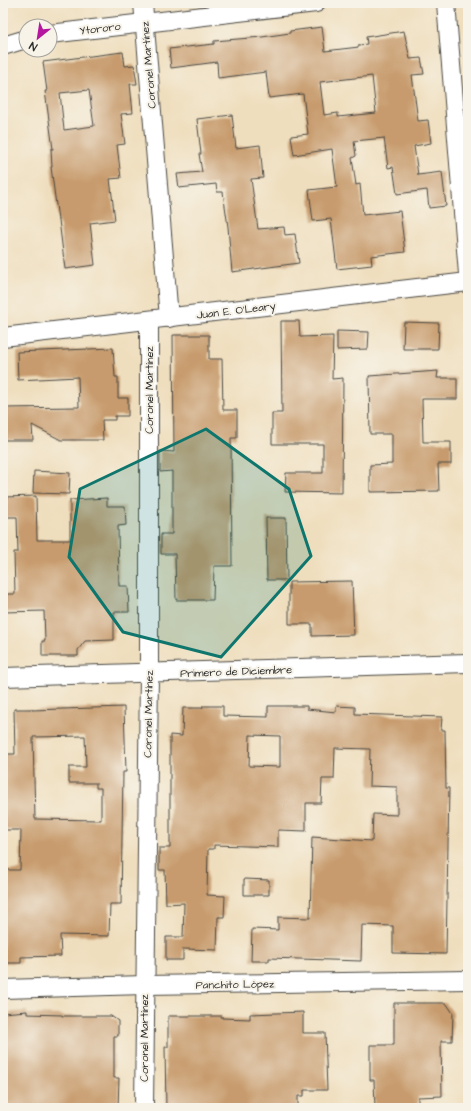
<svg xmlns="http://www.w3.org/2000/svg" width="471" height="1111" font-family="'Architects Daughter',sans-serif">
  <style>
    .building { fill: #c79b6d; fill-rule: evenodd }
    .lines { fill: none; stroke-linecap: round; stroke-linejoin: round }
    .street-casing { stroke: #484641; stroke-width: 20 }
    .street { stroke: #fff; stroke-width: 18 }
    .marked { fill: #0f766e; fill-opacity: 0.2; stroke: #0f766e; stroke-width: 3; stroke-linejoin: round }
    .labels { text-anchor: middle; stroke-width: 4; stroke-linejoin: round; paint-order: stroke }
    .street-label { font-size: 11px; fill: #2b2b2b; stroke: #f7f3e8 }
  </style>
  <rect width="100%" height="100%" fill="#f7f3e8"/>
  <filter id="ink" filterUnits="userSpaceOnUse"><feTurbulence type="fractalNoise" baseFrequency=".025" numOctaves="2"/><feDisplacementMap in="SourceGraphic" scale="8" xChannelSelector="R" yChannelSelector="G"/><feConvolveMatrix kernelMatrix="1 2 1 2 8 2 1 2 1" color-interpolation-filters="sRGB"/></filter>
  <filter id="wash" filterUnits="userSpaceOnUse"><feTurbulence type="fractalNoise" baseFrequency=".012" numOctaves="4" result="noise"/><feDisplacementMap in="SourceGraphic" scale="16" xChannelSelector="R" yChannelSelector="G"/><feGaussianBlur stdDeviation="0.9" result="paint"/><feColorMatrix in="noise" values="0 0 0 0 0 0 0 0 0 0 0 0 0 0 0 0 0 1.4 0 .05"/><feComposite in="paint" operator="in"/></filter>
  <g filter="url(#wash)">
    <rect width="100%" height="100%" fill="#efdebd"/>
    <g id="blocks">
      <g class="building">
        <path d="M 322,27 L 325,51 L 359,47 L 359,45 L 367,44 L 366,37 L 404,31 L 410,59 L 421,58 L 424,74 L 412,75 L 418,121 L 428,120 L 431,143 L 414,146 L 418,175 L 442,172 L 446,206 L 429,208 L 427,190 L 397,194 L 393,167 L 388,168 L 384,138 L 354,141 L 356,156 L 352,158 L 356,185 L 360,184 L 363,215 L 400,211 L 405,252 L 371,256 L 372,265 L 337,269 L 331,219 L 313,221 L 309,190 L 337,187 L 332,149 L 294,155 L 291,136 L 308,134 L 303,94 L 269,98 L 266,72 L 218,78 L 217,62 L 171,68 L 169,49 L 214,44 L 214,41 L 262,37 L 290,33 L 290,31 ZM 372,76 L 376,113 L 338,117 L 338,113 L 324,115 L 320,82 Z"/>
        <path d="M 123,52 L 125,66 L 134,65 L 137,84 L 130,84 L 133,113 L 121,114 L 125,144 L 117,145 L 121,178 L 110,179 L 115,220 L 90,223 L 95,265 L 65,269 L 59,220 L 58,220 L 51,167 L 52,167 L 51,149 L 53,149 L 45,91 L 47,91 L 43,62 ZM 89,90 L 94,126 L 64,130 L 60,93 Z"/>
        <polygon points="232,115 236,148 260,145 263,178 251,179 258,229 284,227 285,235 295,234 299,263 232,272 228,227 223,192 217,192 216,184 179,188 177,174 202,172 199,154 201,154 197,119"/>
        <polygon points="281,321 299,321 300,337 333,336 332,379 343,378 342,493 285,492 286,473 323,473 323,444 272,444 272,413 282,413"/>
        <polygon points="404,322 439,323 438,349 403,349"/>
        <polygon points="337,331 369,332 368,349 337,350"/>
        <polygon points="173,335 209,335 209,359 222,359 223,410 237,410 237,438 231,438 232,566 214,566 213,600 176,600 175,554 161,554 161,534 172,534 172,471 160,472 160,451 174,452"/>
        <polygon points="113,348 115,377 118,377 118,398 128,398 128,416 115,416 115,420 102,420 103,440 61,440 32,425 33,440 3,440 3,408 79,407 78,377 18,380 17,352"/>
        <polygon points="438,371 437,378 457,378 457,399 422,399 423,442 451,442 451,464 438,464 439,491 370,492 370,465 392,464 392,434 370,434 369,376"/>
        <polygon points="34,471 70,473 69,494 33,493"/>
        <polygon points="36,496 37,540 70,540 70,500 107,498 107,506 125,506 126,525 118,526 119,586 128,586 129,612 114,612 114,640 85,641 78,650 78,656 42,656 42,641 45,641 44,611 3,612 3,594 15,594 14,552 18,552 17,517 3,517 3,497"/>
        <polygon points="266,518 286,518 287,580 267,580"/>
        <polygon points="352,581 354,635 312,636 312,624 289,624 289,582"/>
        <path d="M 202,706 L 223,706 L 223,716 L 268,717 L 268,706 L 307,706 L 307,709 L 336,712 L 336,706 L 355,707 L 355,714 L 442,717 L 441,730 L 445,730 L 446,788 L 449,788 L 446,954 L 393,953 L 393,926 L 362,925 L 361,961 L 269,958 L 269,961 L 251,961 L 252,929 L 278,930 L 278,917 L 310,918 L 312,837 L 372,841 L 373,814 L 397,815 L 397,787 L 369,786 L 370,749 L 335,748 L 334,779 L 322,779 L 321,803 L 306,803 L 306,831 L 278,830 L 278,847 L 214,845 L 214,849 L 208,849 L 207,895 L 225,896 L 224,917 L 218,917 L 217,950 L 183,949 L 183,960 L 166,960 L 166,937 L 183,937 L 184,903 L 166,904 L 165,870 L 159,870 L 159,848 L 170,848 L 170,735 L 182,736 L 183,708 L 203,708 ZM 250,735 L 280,736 L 280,767 L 249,766 Z"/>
        <path d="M 124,707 L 126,772 L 123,772 L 121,904 L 110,904 L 109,936 L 60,935 L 61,956 L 21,957 L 21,963 L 3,963 L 3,870 L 20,870 L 21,830 L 3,830 L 3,754 L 15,754 L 14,709 L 32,709 L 32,710 ZM 85,736 L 86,767 L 69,767 L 69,783 L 96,783 L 96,788 L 101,788 L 101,820 L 35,819 L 33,737 Z"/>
        <polygon points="244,879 269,880 269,895 244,895"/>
        <polygon points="394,1003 446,1003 453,1013 452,1041 441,1041 442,1096 418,1097 418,1108 375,1108 374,1080 370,1080 370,1045 394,1045"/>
        <polygon points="27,1011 27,1014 62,1015 62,1016 111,1016 118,1021 118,1036 114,1036 114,1078 119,1078 118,1108 6,1108 6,1088 3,1088 3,1013"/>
        <polygon points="303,1012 303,1033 325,1033 327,1090 304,1090 304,1096 298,1096 298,1108 166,1108 165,1047 168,1047 168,1016 222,1016 222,1018 250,1019 250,1014"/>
      </g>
    </g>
  </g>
  <g filter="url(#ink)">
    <use href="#blocks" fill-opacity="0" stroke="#484641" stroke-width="1"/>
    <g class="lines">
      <g class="street-casing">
        <g id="street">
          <polyline points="143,3 169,318"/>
          <polyline points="446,3 468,274"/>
          <polyline points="50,34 316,3"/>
          <polyline points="3,46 26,39"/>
          <polyline points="3,337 468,282"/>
          <polyline points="3,677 468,663"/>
          <polyline points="3,989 145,985 468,980"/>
          <polyline points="144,1108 149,673 149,320"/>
        </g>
      </g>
      <use href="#street" class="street"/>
    </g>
  </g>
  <path class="marked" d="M 206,429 L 289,489 L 311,556 L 221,657 L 123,632 L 69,557 L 80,489 Z"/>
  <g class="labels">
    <g class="street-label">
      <text transform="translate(100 28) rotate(-7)" y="4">Ytororo</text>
      <text transform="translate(148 65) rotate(-95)" y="4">Coronel Martínez</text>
      <text transform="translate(236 310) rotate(-7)" y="4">Juan E. O'Leary</text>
      <text transform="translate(149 390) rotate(-90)" y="4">Coronel Martínez</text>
      <text transform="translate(236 671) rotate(-2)" y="4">Primero de Diciembre</text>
      <text transform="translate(148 714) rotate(-89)" y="4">Coronel Martínez</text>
      <text transform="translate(235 984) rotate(-1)" y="4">Panchito López</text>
      <text transform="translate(144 1038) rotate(-90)" y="4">Coronel Martínez</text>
    </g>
  </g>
  <rect width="471" height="1111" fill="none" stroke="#f7f3e8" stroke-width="16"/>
  <g transform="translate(38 38) rotate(210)"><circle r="19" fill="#f7f3e8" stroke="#a5a39c"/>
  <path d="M0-3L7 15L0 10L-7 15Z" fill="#b5179e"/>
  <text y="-6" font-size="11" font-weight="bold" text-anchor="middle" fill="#2b2b2b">N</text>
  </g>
</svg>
